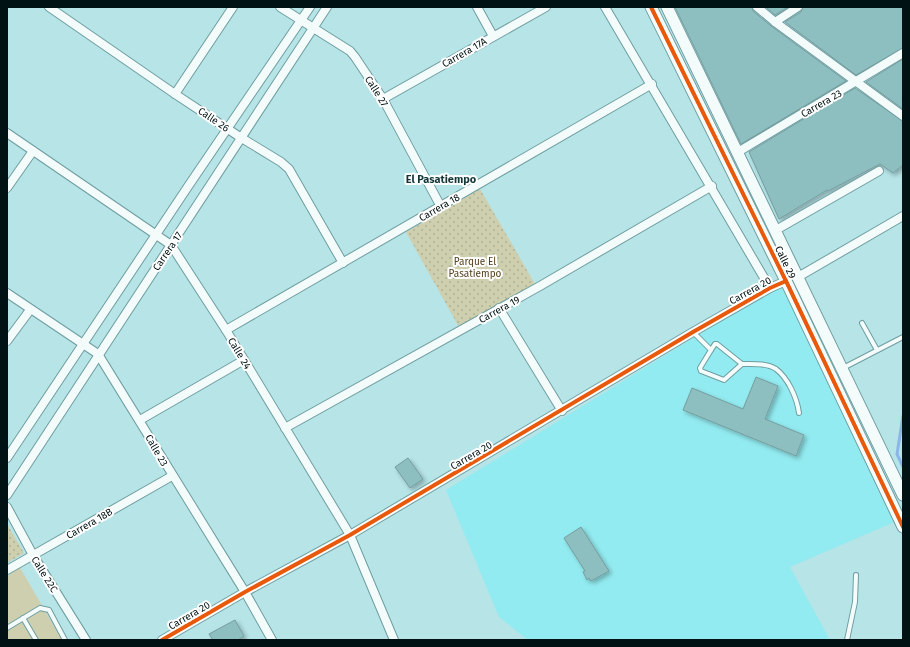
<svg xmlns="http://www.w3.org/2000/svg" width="910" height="647" font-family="'Fira Sans',sans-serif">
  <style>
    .built { fill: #92ebf0 }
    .park { fill: url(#park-dots) }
    .pitch { fill: #cecfae }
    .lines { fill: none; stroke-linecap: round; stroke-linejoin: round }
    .stream { stroke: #8ab6ea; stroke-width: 3 }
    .building { fill: #8dbec0; stroke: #779d9f; filter: url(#shadow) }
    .service-casing { stroke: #6e9ea1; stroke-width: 6 }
    .minor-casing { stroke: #6e9ea1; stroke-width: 10 }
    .secondary-casing { stroke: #6e9ea1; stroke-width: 13 }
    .service { stroke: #f4fbfb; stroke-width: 4 }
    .minor { stroke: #f4fbfb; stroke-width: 8 }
    .secondary { stroke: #f4fbfb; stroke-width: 11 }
    .cycleway-casing { stroke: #fff; stroke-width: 6 }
    .cycleway { stroke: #e8590c; stroke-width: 4 }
    .labels { text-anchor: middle; stroke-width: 4; stroke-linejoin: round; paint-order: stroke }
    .street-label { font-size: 10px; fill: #001214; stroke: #fff }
    .park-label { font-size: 10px; fill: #54401c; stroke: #fff }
    .neighbourhood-label { font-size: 11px; font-weight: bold; fill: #143739; stroke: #fff }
  </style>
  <defs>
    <pattern id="park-dots" width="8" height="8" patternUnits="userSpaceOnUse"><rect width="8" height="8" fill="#cecfae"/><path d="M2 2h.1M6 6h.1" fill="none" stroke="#afb195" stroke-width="1.8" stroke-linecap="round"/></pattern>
    <filter id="shadow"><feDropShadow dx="2.5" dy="2.5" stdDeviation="2" flood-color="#0004"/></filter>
  </defs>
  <rect width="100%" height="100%" fill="#b6e4e7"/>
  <polygon class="built" points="786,281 899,520 790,567 830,640 528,640 499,617 446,490"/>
  <g class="park">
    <polygon points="480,189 535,284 459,327 406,232"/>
    <polygon points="7,524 24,553 7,563"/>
  </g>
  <polygon class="pitch" points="19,566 62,640 7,640 7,577"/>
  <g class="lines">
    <polyline class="stream" points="903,416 897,454 903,467"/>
  </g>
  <g class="building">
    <polygon points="675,7 752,7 753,11 771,26 846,81 741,144"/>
    <polygon points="766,7 788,7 775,15"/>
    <polygon points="803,7 903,7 903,48 856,75 785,22 801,12"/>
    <polygon points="903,59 903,109 866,82"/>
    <polygon points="855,88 903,121 903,165 893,173 880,164 828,191 827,190 779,219 749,152"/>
    <polygon points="756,377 778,386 765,419 804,435 796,456 683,410 692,388 743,409"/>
    <polygon points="408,458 423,479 410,488 395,467"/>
    <polygon points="581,527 609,571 591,581 589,578 587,580 583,572 585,571 564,538"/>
    <polygon points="235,620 244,636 238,640 213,640 209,634"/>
  </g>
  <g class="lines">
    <g class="service-casing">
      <g id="service">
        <polyline points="862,323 877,350"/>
        <polyline points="693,332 711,350 700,368 701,371 724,380 742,364"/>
        <path d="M 711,350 L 715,344 L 717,344 L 742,364 C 753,364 767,363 776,369 C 788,378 797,398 799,413"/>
        <polyline points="843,368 903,337"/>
        <polyline points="23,618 36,640"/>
        <polyline points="7,628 40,608 49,610 65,640"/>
        <polyline points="847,640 855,602 856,575"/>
      </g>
    </g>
    <g class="minor-casing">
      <g id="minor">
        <polyline points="49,7 175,94 240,137 281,162 289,169 343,263"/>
        <polyline points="280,7 350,51 355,57 383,99 440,205"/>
        <polyline points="477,7 493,36"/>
        <polyline points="605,7 770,288"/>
        <polyline points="757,7 775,22 903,116"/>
        <polyline points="775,22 798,7"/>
        <polyline points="175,94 233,7"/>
        <polyline points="383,99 546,7"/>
        <polyline points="7,133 171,245 226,330 350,535 394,640"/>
        <polyline points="738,152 903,53"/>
        <polyline points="7,188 33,151"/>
        <polyline points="776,230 879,171"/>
        <polyline points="798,277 903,216"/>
        <polyline points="7,293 98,354 245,592 272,640"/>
        <polyline points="499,308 562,411"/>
        <polyline points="226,330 652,84"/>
        <polyline points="7,341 30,310"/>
        <polyline points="140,420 244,360"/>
        <polyline points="285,428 540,286 712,186"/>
        <polyline points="7,458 189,185 310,7"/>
        <polyline points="7,495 327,7"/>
        <polyline points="7,507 33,555 86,640"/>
        <polyline points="7,570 172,476"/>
        <polyline points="162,640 245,592 350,535 693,332 770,288 786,281"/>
      </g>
    </g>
    <g class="secondary-casing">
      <g id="secondary">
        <polyline points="651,7 786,281 903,527"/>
        <polyline points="667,7 903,495"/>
      </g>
    </g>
    <use href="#service" class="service"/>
    <use href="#minor" class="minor"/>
    <use href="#secondary" class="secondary"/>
    <g class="cycleway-casing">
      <g id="cycleway">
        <polyline points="651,7 786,281 903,527"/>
        <polyline points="162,640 245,592 350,535 693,332 770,288 786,281"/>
      </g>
    </g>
    <use href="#cycleway" class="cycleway"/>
  </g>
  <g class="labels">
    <g class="street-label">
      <text transform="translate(464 52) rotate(-30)" y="4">Carrera 17A</text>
      <text transform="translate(377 91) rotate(58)" y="4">Calle 27</text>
      <text transform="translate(821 103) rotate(-30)" y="4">Carrera 23</text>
      <text transform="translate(214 119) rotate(34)" y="4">Calle 26</text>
      <text transform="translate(439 207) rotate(-30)" y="4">Carrera 18</text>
      <text transform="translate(167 251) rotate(-56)" y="4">Carrera 17</text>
      <text transform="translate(786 262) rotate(64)" y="4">Calle 29</text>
      <text transform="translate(750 290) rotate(-29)" y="4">Carrera 20</text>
      <text transform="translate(499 309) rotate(-29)" y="4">Carrera 19</text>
      <text transform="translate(240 353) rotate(59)" y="4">Calle 24</text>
      <text transform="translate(157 450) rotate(60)" y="4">Calle 23</text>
      <text transform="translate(471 455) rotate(-30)" y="4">Carrera 20</text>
      <text transform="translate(89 523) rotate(-30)" y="4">Carrera 18B</text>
      <text transform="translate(45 574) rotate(58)" y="4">Calle 22C</text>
      <text transform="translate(189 615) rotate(-30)" y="4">Carrera 20</text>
    </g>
    <g class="park-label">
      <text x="475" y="265">Parque El<tspan x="475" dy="12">Pasatiempo</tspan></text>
    </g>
    <g class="neighbourhood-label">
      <text x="441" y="183">El Pasatiempo</text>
    </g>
  </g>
  <rect width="910" height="647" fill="none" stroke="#001214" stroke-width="16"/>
</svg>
